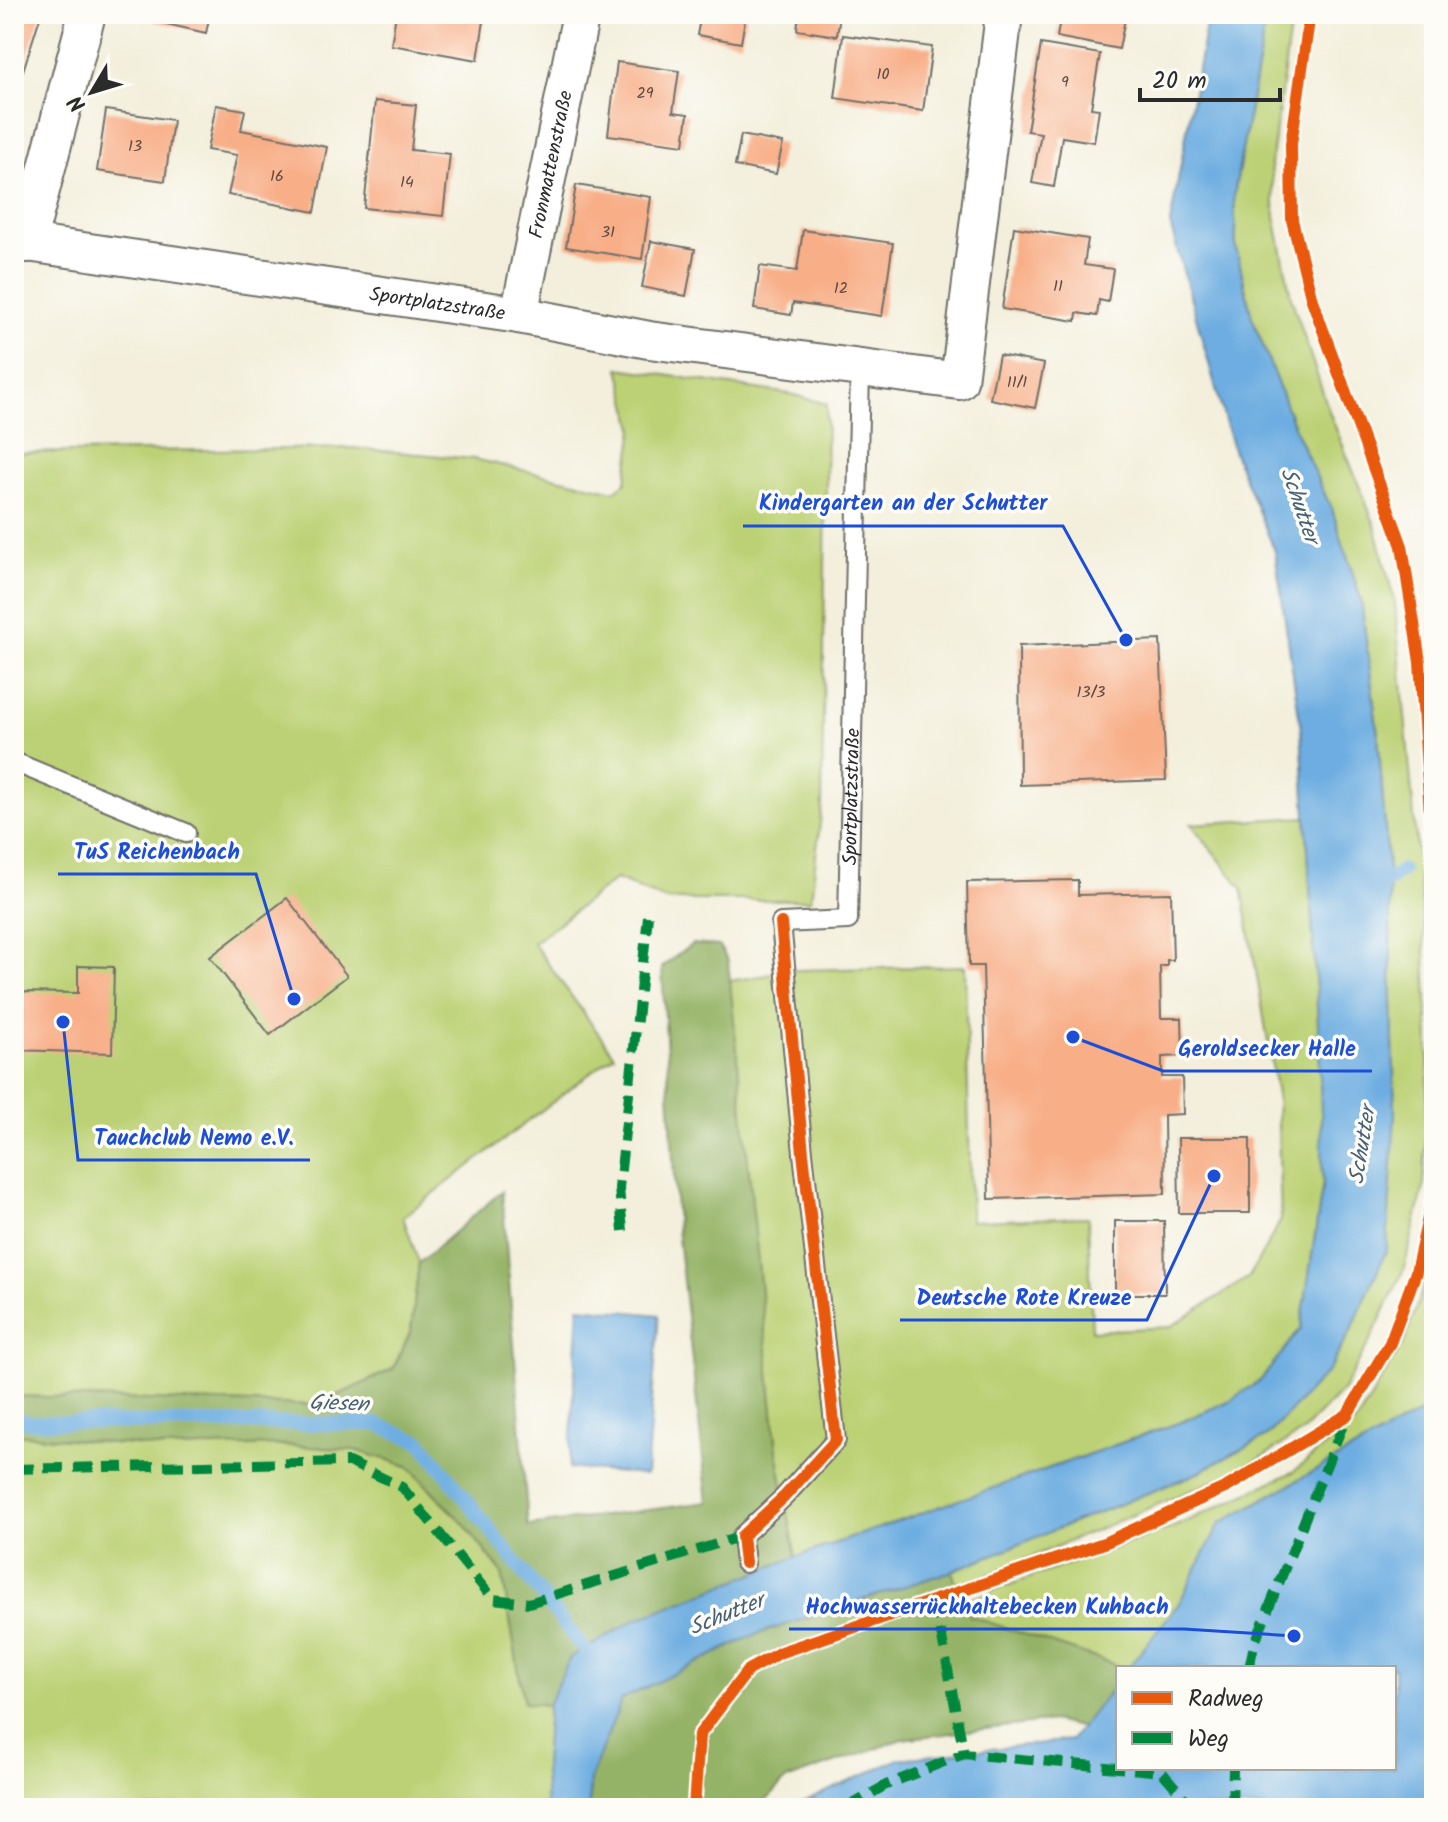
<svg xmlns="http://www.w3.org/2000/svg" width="1448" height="1822" font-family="Kalam,sans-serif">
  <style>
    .green { fill: #bcd175; stroke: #747e50; stroke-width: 2 }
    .forest { fill: #95b366; stroke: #606f48; stroke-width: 2 }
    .water { fill: #6dade1; stroke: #4c6c86; stroke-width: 2 }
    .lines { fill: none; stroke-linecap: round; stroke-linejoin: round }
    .stream { stroke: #6dade1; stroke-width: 14 }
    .building { fill: #f8af88 }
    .service-casing { stroke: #717069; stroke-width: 22 }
    .minor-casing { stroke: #717069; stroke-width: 40 }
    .service { stroke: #fff; stroke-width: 18 }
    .minor { stroke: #fff; stroke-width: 36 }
    .quiet { stroke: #00873e; stroke-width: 10; stroke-dasharray: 20 10; stroke-linecap: butt }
    .cycleway-casing { stroke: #fdfcf7; stroke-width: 17 }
    .cycleway { stroke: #e8590c; stroke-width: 12 }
    .labels { text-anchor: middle; stroke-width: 7; stroke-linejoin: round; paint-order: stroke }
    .number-label { font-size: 16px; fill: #5e4c42 }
    .street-label { font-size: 20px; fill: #2b2b2b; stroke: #fdfcf7 }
    .water-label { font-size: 22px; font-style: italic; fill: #455f74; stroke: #fdfcf7 }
    .leader { fill: none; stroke: #1d4ed8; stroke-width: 3 }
    .callout-dot { fill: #1d4ed8; stroke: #fdfcf7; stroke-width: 3 }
    .callout-label { font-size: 22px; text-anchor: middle; font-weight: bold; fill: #1d4ed8; stroke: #fdfcf7; stroke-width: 7; stroke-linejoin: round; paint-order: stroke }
  </style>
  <rect width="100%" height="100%" fill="#fdfcf7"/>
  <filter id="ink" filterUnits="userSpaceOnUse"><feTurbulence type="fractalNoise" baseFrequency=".0125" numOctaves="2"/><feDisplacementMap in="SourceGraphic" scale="16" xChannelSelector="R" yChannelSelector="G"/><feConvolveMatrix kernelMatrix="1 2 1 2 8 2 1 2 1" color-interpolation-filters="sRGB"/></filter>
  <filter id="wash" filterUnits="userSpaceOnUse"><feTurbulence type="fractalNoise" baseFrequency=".006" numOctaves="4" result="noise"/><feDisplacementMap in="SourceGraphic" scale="32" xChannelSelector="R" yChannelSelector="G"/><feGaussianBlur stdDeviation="1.8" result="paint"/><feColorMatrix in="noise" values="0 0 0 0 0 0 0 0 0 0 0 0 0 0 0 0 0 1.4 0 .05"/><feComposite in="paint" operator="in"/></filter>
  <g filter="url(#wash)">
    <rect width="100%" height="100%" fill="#f3efdc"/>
    <g class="green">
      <polygon points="1267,14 1292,14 1271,164 1275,216 1291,297 1330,414 1375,525 1395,604 1424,928 1429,1048 1424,1187 1404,1269 1372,1337 1343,1390 1302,1432 1245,1468 957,1588 952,1571 1193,1475 1267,1436 1329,1370 1352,1329 1395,1115 1389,881 1378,735 1361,600 1333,512 1296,432 1252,317 1236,248 1234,195"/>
      <polygon points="619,368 790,394 827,404 822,805 811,900 666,900 616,879 533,943 614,1055 403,1217 419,1263 411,1331 393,1369 318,1405 14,1396 14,453 352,448 474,459 614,491 626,482 634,428"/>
      <polygon points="1306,817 1319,1042 1323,1182 1301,1328 1261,1380 1231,1400 1181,1422 796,1557 777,1452 729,981 798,970 965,966 971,1221 1088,1217 1092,1331 1170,1327 1249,1277 1281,1220 1277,1095 1242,888 1191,824"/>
      <polygon points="1434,1255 1434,1808 1394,1768 1394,1668 1125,1668 970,1616 961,1602 1174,1527 1293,1472 1357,1421 1405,1340"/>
      <polygon points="14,1434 166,1448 283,1445 355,1450 408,1466 464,1524 502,1573 524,1702 548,1705 544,1766 546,1808 14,1808"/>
    </g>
    <g class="forest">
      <polygon points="692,944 719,946 728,961 777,1452 796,1557 759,1574 637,1619 570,1658 548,1705 524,1703 502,1573 464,1524 408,1466 355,1450 283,1445 166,1448 14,1434 14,1396 318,1405 393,1369 411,1331 419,1263 502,1191 528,1526 708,1502 677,1228 662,967"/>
      <polygon points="952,1571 961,1602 970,1616 1125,1668 1118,1668 1118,1736 1053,1721 902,1739 786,1780 758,1808 589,1808 590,1779 621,1699 754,1635"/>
    </g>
    <g class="water">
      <polygon points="1208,14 1267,14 1234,195 1236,248 1252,317 1296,432 1333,512 1361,600 1378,735 1389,881 1395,1115 1387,1249 1352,1329 1329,1370 1267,1436 1193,1475 952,1571 754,1635 622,1699 590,1779 589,1808 546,1808 544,1766 548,1705 570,1658 637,1619 796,1557 1181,1422 1231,1400 1261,1380 1301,1328 1323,1182 1319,1042 1301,729 1275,551 1234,453 1170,224"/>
      <polygon points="579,1307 659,1315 646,1475 569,1468"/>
      <polygon points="1434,1405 1434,1808 790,1808 899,1759 1071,1740 1118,1681 1118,1768 1394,1768 1394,1668 1128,1668 1179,1603 1220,1523"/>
    </g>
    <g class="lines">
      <g class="stream">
        <polyline points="1374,892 1402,870"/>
        <polyline points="14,1419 31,1422 376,1424 421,1442 595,1663"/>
      </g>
    </g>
    <g id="blocks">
      <g class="building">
        <polygon points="14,14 41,14 15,96 14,96"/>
        <polygon points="154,14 210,14 206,33 153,21"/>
        <polygon points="396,14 485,14 478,60 391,45"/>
        <polygon points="701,14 746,14 741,43 697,35"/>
        <polygon points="799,14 840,14 837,36 797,30"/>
        <polygon points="1061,14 1126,14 1119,49 1057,37"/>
        <polygon points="843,35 932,47 923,111 835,98"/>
        <polygon points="1041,44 1100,54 1091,108 1099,109 1094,142 1062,137 1054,187 1032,183 1041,133 1027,131"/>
        <polygon points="617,62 679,71 673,112 688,114 684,145 608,135"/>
        <polygon points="375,101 416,105 411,150 450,154 443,216 364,208"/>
        <polygon points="216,105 245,110 241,130 327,147 315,212 228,195 237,155 207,150"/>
        <polygon points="106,110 173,120 165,181 97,171"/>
        <polygon points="741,135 783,143 776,174 735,166"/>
        <polygon points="576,185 651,197 642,259 566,247"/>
        <polygon points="1014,227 1088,239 1084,265 1113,269 1108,302 1099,300 1097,316 1077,313 1076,321 1002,309"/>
        <polygon points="803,230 893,243 882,316 793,303 791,315 754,309 760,266 797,271"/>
        <polygon points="651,241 695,249 686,296 642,287"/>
        <polygon points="999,355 1044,364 1035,408 990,399"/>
        <polygon points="1160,640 1166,780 1020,785 1019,646"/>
        <polygon points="1078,880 1078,895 1171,893 1173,960 1167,960 1167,966 1160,966 1161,1018 1182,1018 1183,1056 1162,1057 1162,1077 1182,1077 1183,1114 1164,1115 1165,1194 989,1199 983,966 969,966 967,882"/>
        <polygon points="287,898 347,976 270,1035 210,957"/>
        <polygon points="78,966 114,967 112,1053 14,1050 14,992 78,993"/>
        <polygon points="1178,1138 1250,1138 1250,1213 1179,1213"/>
        <polygon points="1115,1221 1164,1221 1165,1294 1115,1294"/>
      </g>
    </g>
  </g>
  <g filter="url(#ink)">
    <use href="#blocks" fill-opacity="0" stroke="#717069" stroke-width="2"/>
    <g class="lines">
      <g class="service-casing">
        <g id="service">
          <polyline points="14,762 186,833"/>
          <path id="s1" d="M 745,1563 L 742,1536 L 784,1497 L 836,1440 L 803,1153 L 781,923 L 848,920 L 860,369"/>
        </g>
      </g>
      <g class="minor-casing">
        <g id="minor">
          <path id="s2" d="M 14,241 L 519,315 L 649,340 L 959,381 L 1004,14"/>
          <polyline points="27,244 87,14"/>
          <path id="s3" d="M 519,315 L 581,14"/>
        </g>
      </g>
      <use href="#service" class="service"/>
      <use href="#minor" class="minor"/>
      <g class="quiet">
        <polyline points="623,1231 619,1188 648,916"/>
        <polyline points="14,1469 349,1462 402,1487 493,1599 529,1603 742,1536"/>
        <polyline points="935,1601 964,1754"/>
        <polyline points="1249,1668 1254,1645 1347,1415"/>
        <polyline points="846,1808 886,1785 964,1754 1162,1772 1193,1808"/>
        <polyline points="1232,1808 1233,1768"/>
      </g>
      <g class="cycleway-casing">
        <g id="cycleway">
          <polyline points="1310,14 1291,144 1292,220 1312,300 1402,546 1420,662 1434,874"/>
          <polyline points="745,1563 742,1536 784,1497 836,1440 803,1153 781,923"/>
          <polyline points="694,1808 699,1735 748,1670 781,1652 1104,1543 1227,1487 1347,1415 1390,1343 1416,1272 1434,1191"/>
        </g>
      </g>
      <use href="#cycleway" class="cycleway"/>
    </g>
  </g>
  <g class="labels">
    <g class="number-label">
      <text x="883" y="79">10</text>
      <text x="1065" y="87">9</text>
      <text x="645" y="98">29</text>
      <text x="135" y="151">13</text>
      <text x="277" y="181">16</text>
      <text x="407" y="187">14</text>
      <text x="608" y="237">31</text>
      <text x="1058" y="291">11</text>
      <text x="841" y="293">12</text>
      <text x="1017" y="387">11/1</text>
      <text x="1091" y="697">13/3</text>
    </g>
    <g class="street-label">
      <text dy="7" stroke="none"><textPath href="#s3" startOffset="154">Fronmattenstraße</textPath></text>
      <text dy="7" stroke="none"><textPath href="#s2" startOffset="428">Sportplatzstraße</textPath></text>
      <text dy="7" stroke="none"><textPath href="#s1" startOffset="872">Sportplatzstraße</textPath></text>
    </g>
    <g class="water-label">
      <text transform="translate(1301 505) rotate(71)" y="8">Schutter</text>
      <text transform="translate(1361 1145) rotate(-81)" y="8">Schutter</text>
      <text transform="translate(339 1402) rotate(2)" y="8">Giesen</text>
      <text transform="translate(726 1613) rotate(-22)" y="8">Schutter</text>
    </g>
  </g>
  <path class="leader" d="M1126 640L1063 526H743M294 999L256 874H58M1073 1037L1163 1071H1372M63 1022L78 1160H310M1214 1176L1147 1320H900M1294 1636L1184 1629H789"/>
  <g class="callout-dot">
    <circle cx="1126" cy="640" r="8"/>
    <circle cx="294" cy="999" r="8"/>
    <circle cx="1073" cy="1037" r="8"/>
    <circle cx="63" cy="1022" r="8"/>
    <circle cx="1214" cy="1176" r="8"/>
    <circle cx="1294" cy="1636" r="8"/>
  </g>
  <g class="callout-label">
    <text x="903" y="510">Kindergarten an der Schutter</text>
    <text x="157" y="859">TuS Reichenbach</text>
    <text x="1267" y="1056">Geroldsecker Halle</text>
    <text x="194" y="1145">Tauchclub Nemo e.V.</text>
    <text x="1024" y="1305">Deutsche Rote Kreuze</text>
    <text x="987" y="1614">Hochwasserrückhaltebecken Kuhbach</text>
  </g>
  <rect width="1448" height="1822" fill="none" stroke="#fdfcf7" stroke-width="48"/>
  <rect x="1116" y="1666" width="280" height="104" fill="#fdfcf7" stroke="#a9a8a5" stroke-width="2"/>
  <rect x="1132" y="1692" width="40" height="12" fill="#e8590c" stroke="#a9a8a5" stroke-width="2"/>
  <text x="1188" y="1706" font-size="24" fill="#2b2b2b">Radweg</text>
  <rect x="1132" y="1732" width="40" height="12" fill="#00873e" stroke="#a9a8a5" stroke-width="2"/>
  <text x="1188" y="1746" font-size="24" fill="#2b2b2b">Weg</text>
  <g transform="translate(92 92) rotate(232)" stroke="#fdfcf7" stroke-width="6" paint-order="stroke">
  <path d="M0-6L14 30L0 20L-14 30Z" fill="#2b2b2b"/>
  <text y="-12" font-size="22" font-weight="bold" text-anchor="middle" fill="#2b2b2b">N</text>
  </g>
  <path d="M1140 88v12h140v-12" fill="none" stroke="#2b2b2b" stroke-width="4"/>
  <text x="1152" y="88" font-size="24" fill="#2b2b2b" stroke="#fdfcf7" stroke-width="6" paint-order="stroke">20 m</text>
</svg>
